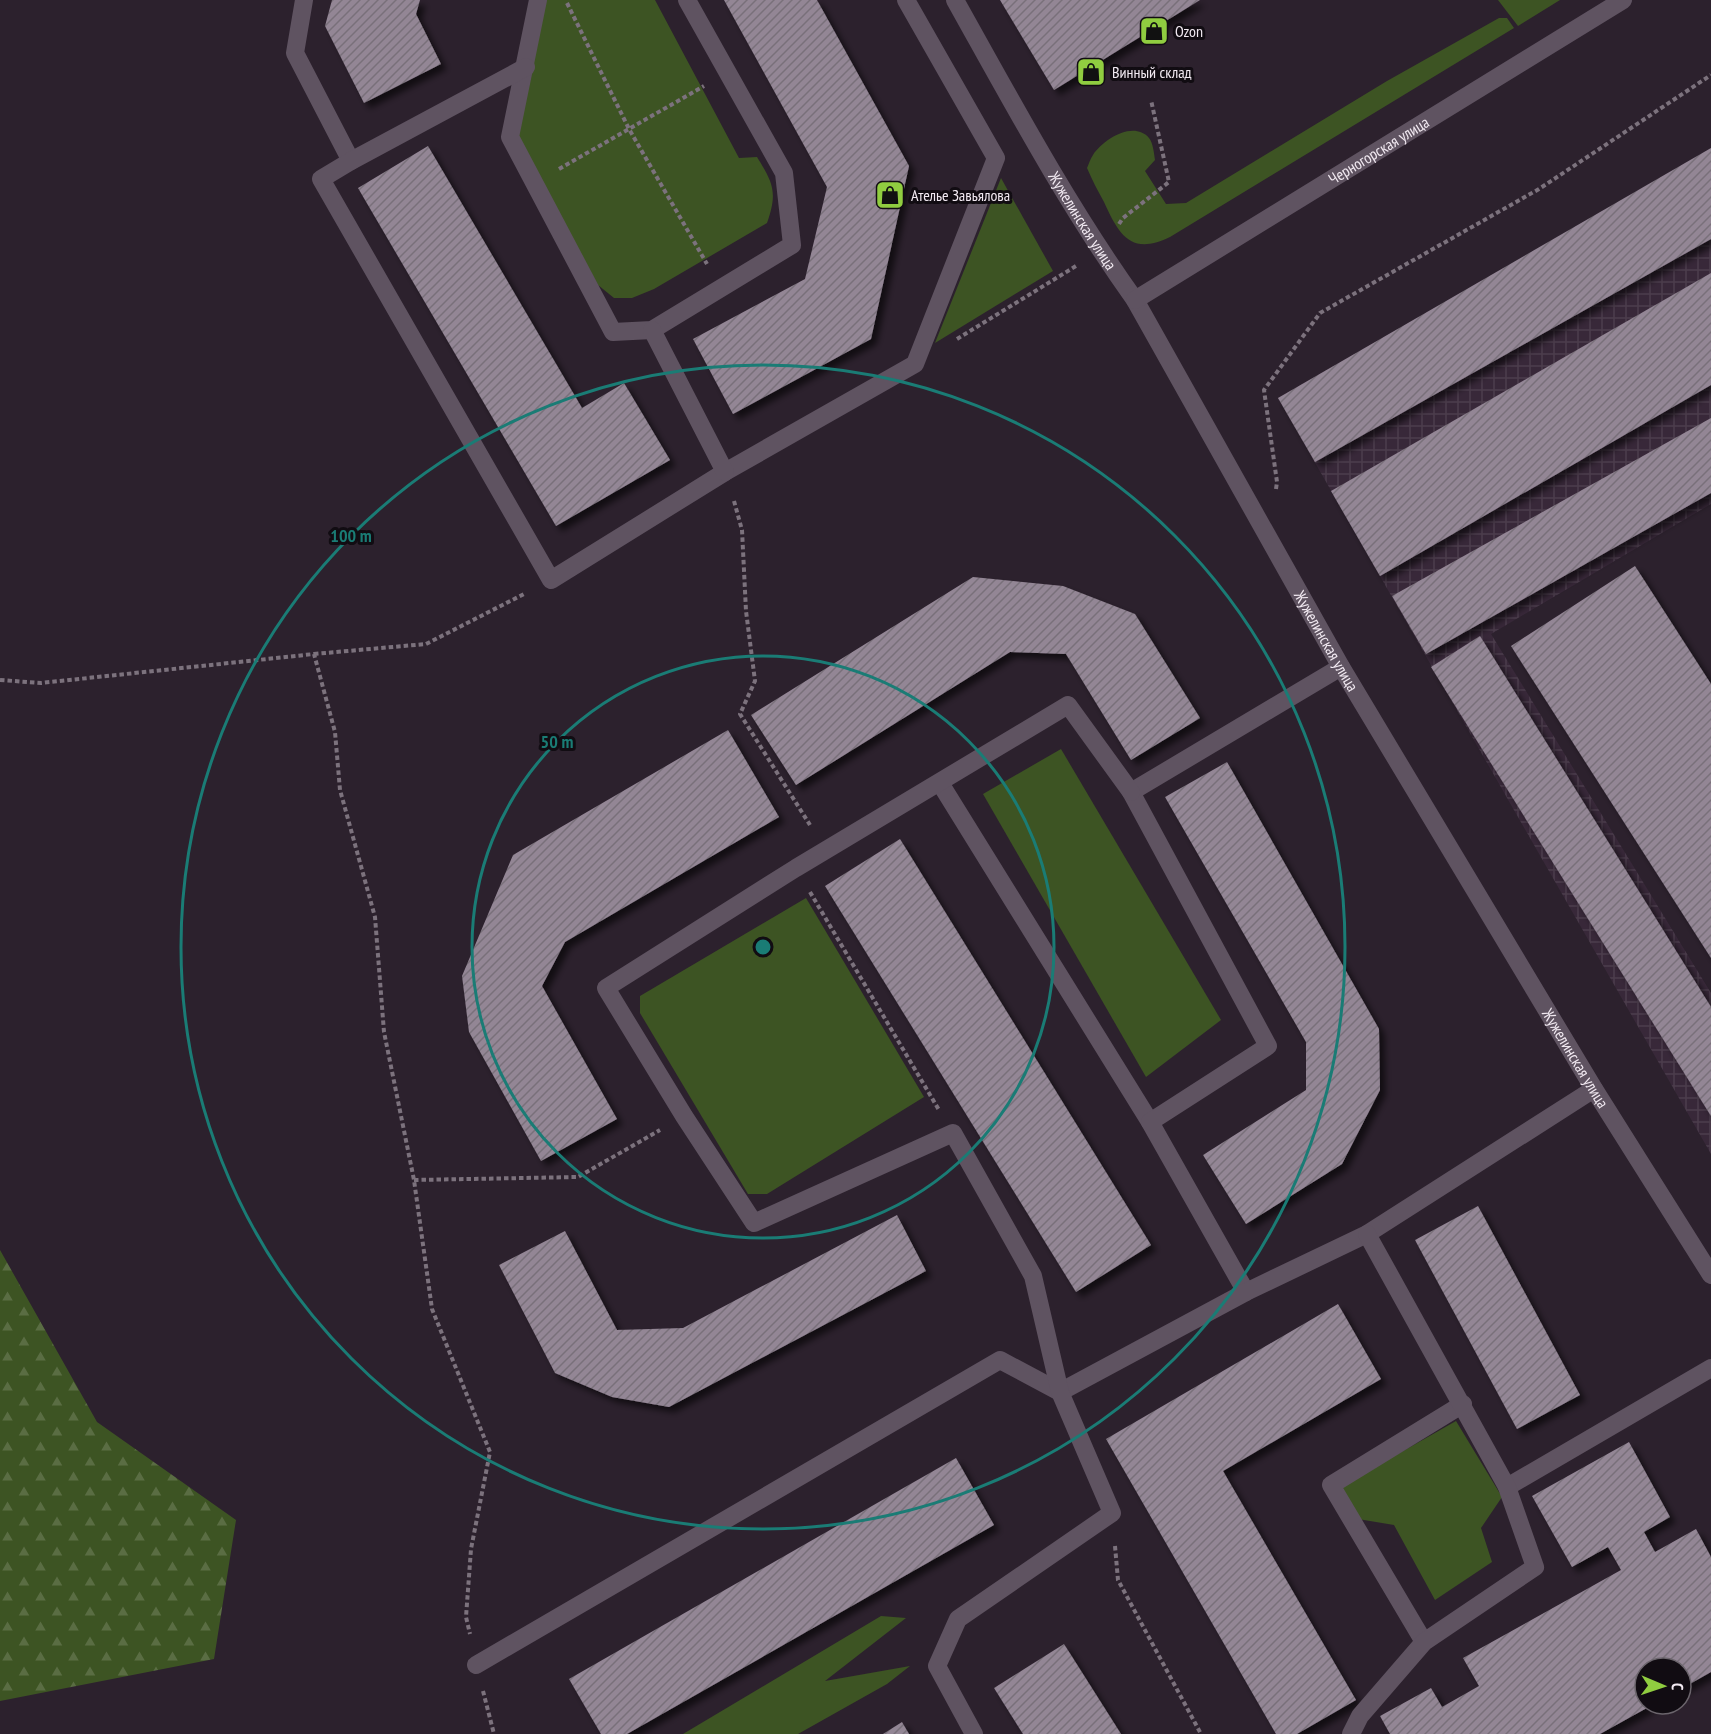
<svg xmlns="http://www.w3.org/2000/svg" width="1711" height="1734" font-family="'PT Sans Narrow',sans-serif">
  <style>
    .industrial { fill: url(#industrial-grid) }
    .grass { fill: #3d5423 }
    .forest { fill: url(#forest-firs) }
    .building { fill: url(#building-hatch); filter: url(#shadow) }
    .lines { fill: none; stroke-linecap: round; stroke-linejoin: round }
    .path { stroke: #7c727d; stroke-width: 4; stroke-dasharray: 4.5 3; stroke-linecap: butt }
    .minor { stroke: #5f5361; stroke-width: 18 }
    .ring { fill: none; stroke: #1a7c75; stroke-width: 3 }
    .labels { text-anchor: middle; stroke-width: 6; stroke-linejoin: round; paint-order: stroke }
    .poi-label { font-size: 16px; fill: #f2eaf2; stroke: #110c12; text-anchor: start }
    .street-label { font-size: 16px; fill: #f2eaf2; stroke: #110c12 }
    .centre { fill: #1a7c75; stroke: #110c12; stroke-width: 3 }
    .ring-label { font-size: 18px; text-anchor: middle; font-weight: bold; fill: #1a7c75; stroke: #110c12; stroke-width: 6; stroke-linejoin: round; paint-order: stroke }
  </style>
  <defs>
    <pattern id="industrial-grid" width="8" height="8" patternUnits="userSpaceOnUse" patternTransform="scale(1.5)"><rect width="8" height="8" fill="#382839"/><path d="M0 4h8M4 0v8" fill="none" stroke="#4c3d4c"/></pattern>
    <pattern id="forest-firs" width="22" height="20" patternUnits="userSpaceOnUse" patternTransform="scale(1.5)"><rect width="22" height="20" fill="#3d5423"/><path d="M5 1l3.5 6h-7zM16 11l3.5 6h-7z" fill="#5a6d43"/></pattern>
    <pattern id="building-hatch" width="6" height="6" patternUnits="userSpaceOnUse" patternTransform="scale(1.5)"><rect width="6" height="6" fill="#938695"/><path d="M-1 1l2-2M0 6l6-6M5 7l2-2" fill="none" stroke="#79707a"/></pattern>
    <filter id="shadow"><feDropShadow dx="5.5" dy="5.5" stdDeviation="3" flood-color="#0009"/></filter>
  </defs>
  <rect width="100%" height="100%" fill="#2c212d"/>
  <polygon class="industrial" points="1711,149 1711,504 1491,634 1711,993 1711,1154 1278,398"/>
  <g class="grass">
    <path d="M 543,0 L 655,0 L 739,158 L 757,157 C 773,183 778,192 767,223 L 654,289 L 632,298 L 614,298 L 598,285 L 517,138 Z"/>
    <polygon points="1498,0 1560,0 1518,26"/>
    <path d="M 1499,18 L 1507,18 L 1514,28 L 1170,237 C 1131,256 1119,235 1104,202 C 1098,191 1092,180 1087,168 C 1089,164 1090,159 1093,155 C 1103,140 1133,120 1149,138 C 1153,143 1154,153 1155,160 L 1145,171 L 1166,204 L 1186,203 L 1387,81 Z"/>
    <polygon points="1001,178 1053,271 935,343"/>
    <polygon points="1061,749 1221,1020 1146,1077 983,794"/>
    <polygon points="806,898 924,1097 767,1194 748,1194 640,1013 640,996"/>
    <polygon points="1456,1421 1502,1497 1481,1528 1492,1562 1435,1600 1394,1525 1358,1519 1338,1488"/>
    <polygon points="881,1616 906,1618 825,1681 910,1666 887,1684 798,1734 683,1734"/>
  </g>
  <polygon class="forest" points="0,1250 97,1422 236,1520 214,1659 0,1701"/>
  <g class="building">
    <polygon points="332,0 420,0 416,14 441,64 364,103 325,26"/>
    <polygon points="724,0 817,0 909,166 871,339 733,414 693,339 805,279 827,187"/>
    <polygon points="1000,0 1200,0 1054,90"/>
    <polygon points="428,146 582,408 624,383 670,460 556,526 358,188"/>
    <polygon points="1711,148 1711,239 1315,462 1278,398"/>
    <polygon points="1711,273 1711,385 1380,576 1331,491"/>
    <polygon points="1711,418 1711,493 1426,654 1392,596"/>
    <polygon points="1635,566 1711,684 1711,958 1511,646"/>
    <polygon points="973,577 1063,586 1135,614 1200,718 1131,760 1066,654 1010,652 796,785 751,715"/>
    <polygon points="1480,636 1711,1007 1711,1116 1431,667"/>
    <polygon points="728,730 779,817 565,942 542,986 617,1119 541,1161 469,1032 462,976 513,855"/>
    <polygon points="1227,762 1379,1029 1380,1090 1342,1164 1246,1224 1203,1155 1306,1090 1306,1042 1165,797"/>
    <polygon points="900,839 1151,1245 1076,1292 825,886"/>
    <polygon points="1478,1206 1580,1395 1517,1429 1415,1240"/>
    <polygon points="897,1215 926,1271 669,1407 612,1397 555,1373 499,1265 565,1231 617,1330 683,1328"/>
    <polygon points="1338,1304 1381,1379 1223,1471 1356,1700 1297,1734 1276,1734 1106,1439"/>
    <polygon points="1629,1442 1670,1517 1644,1532 1655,1552 1696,1529 1711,1557 1711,1672 1681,1689 1681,1668 1645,1668 1645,1704 1654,1704 1600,1734 1390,1734 1380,1716 1431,1688 1442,1707 1479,1686 1463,1658 1621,1570 1608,1547 1572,1567 1532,1496"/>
    <polygon points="956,1458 994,1525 627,1734 601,1734 569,1679"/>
    <polygon points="1064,1644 1121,1734 1023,1734 994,1688"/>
    <polygon points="902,1722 909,1734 883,1734"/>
  </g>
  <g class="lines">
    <g class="path">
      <polyline points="567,3 629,129 707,264"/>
      <polyline points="559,169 704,86"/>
      <polyline points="1119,224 1123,218 1169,182 1151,100"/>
      <polyline points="957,339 1076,266"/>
      <polyline points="1276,489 1277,482 1264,390 1320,313 1539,189 1711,75"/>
      <polyline points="734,501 742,530 746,611 755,681 740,714 810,825"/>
      <polyline points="314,654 426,644 526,593"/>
      <polyline points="0,680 41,683 314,654 335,732 340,790 375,917 384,1032 414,1180 432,1309 490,1452 471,1549 466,1617 470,1634"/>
      <polyline points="810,892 939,1110"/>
      <polyline points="414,1180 578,1177 660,1130"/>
      <polyline points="1115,1546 1118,1580 1201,1734"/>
      <polyline points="483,1691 494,1734"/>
    </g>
    <g class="minor">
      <polyline points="304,0 295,53 351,161"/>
      <polyline points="538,0 510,137 613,332 652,330 792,245 784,173 687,0"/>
      <path id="s1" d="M 955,0 C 1012,102 1067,205 1135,300 L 1341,667 L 1594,1089 L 1711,1275"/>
      <polyline points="526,67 351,161 321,179 551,580 725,472 915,364 996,158 906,0"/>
      <path id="s2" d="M 1135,300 L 1623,0"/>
      <polyline points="652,330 725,472"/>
      <polyline points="940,783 1150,1122"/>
      <polyline points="1246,1292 1150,1122 1268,1046 1131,792 1341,667"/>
      <polyline points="1060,1392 1246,1292 1367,1234 1594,1089"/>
      <polyline points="1507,1487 1711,1368"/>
      <polyline points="1424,1642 1331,1485 1463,1404"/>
      <polyline points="476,1665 1000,1360 1060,1392"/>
      <polyline points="974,1734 937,1666 958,1619 1112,1513 1060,1392 1033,1276 953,1133 754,1223 684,1116 606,988 796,868 1068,705 1131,792"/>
      <polyline points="1351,1734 1360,1716 1424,1642 1535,1567 1507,1487 1367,1234"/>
    </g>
  </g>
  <g class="ring">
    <circle cx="763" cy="947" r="291"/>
    <circle cx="763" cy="947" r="582"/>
  </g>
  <defs>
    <g id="shop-square" transform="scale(1.5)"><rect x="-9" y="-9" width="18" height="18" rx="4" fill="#90cd40" stroke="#110c12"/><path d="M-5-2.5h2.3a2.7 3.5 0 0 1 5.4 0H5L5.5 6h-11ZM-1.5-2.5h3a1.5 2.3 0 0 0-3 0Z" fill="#111"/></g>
  </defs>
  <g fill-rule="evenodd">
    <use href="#shop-square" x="1154" y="31"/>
    <use href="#shop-square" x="1091" y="72"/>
    <use href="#shop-square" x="890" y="195"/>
  </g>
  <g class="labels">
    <g class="poi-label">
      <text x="1175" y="37">Ozon</text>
      <text x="1112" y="78">Винный склад</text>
      <text x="911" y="201">Ателье Завьялова</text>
    </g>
    <g class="street-label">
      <text dy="6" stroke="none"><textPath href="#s2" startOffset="286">Черногорская улица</textPath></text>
      <text dy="6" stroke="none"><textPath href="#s1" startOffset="255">Жужелинская улица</textPath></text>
      <text dy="6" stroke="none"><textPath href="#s1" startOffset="741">Жужелинская улица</textPath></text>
      <text dy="6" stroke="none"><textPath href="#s1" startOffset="1227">Жужелинская улица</textPath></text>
    </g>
  </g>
  <circle cx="763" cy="947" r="9" class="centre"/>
  <g class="ring-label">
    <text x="351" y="542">100 m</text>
    <text x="557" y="748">50 m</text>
  </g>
  <g transform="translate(1663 1686) rotate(92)"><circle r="28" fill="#110c12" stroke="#6b656c" stroke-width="1.5"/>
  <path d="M0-4.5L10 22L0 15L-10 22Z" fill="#90cd40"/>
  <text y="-9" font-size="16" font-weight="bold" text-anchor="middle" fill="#f2eaf2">С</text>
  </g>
</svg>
